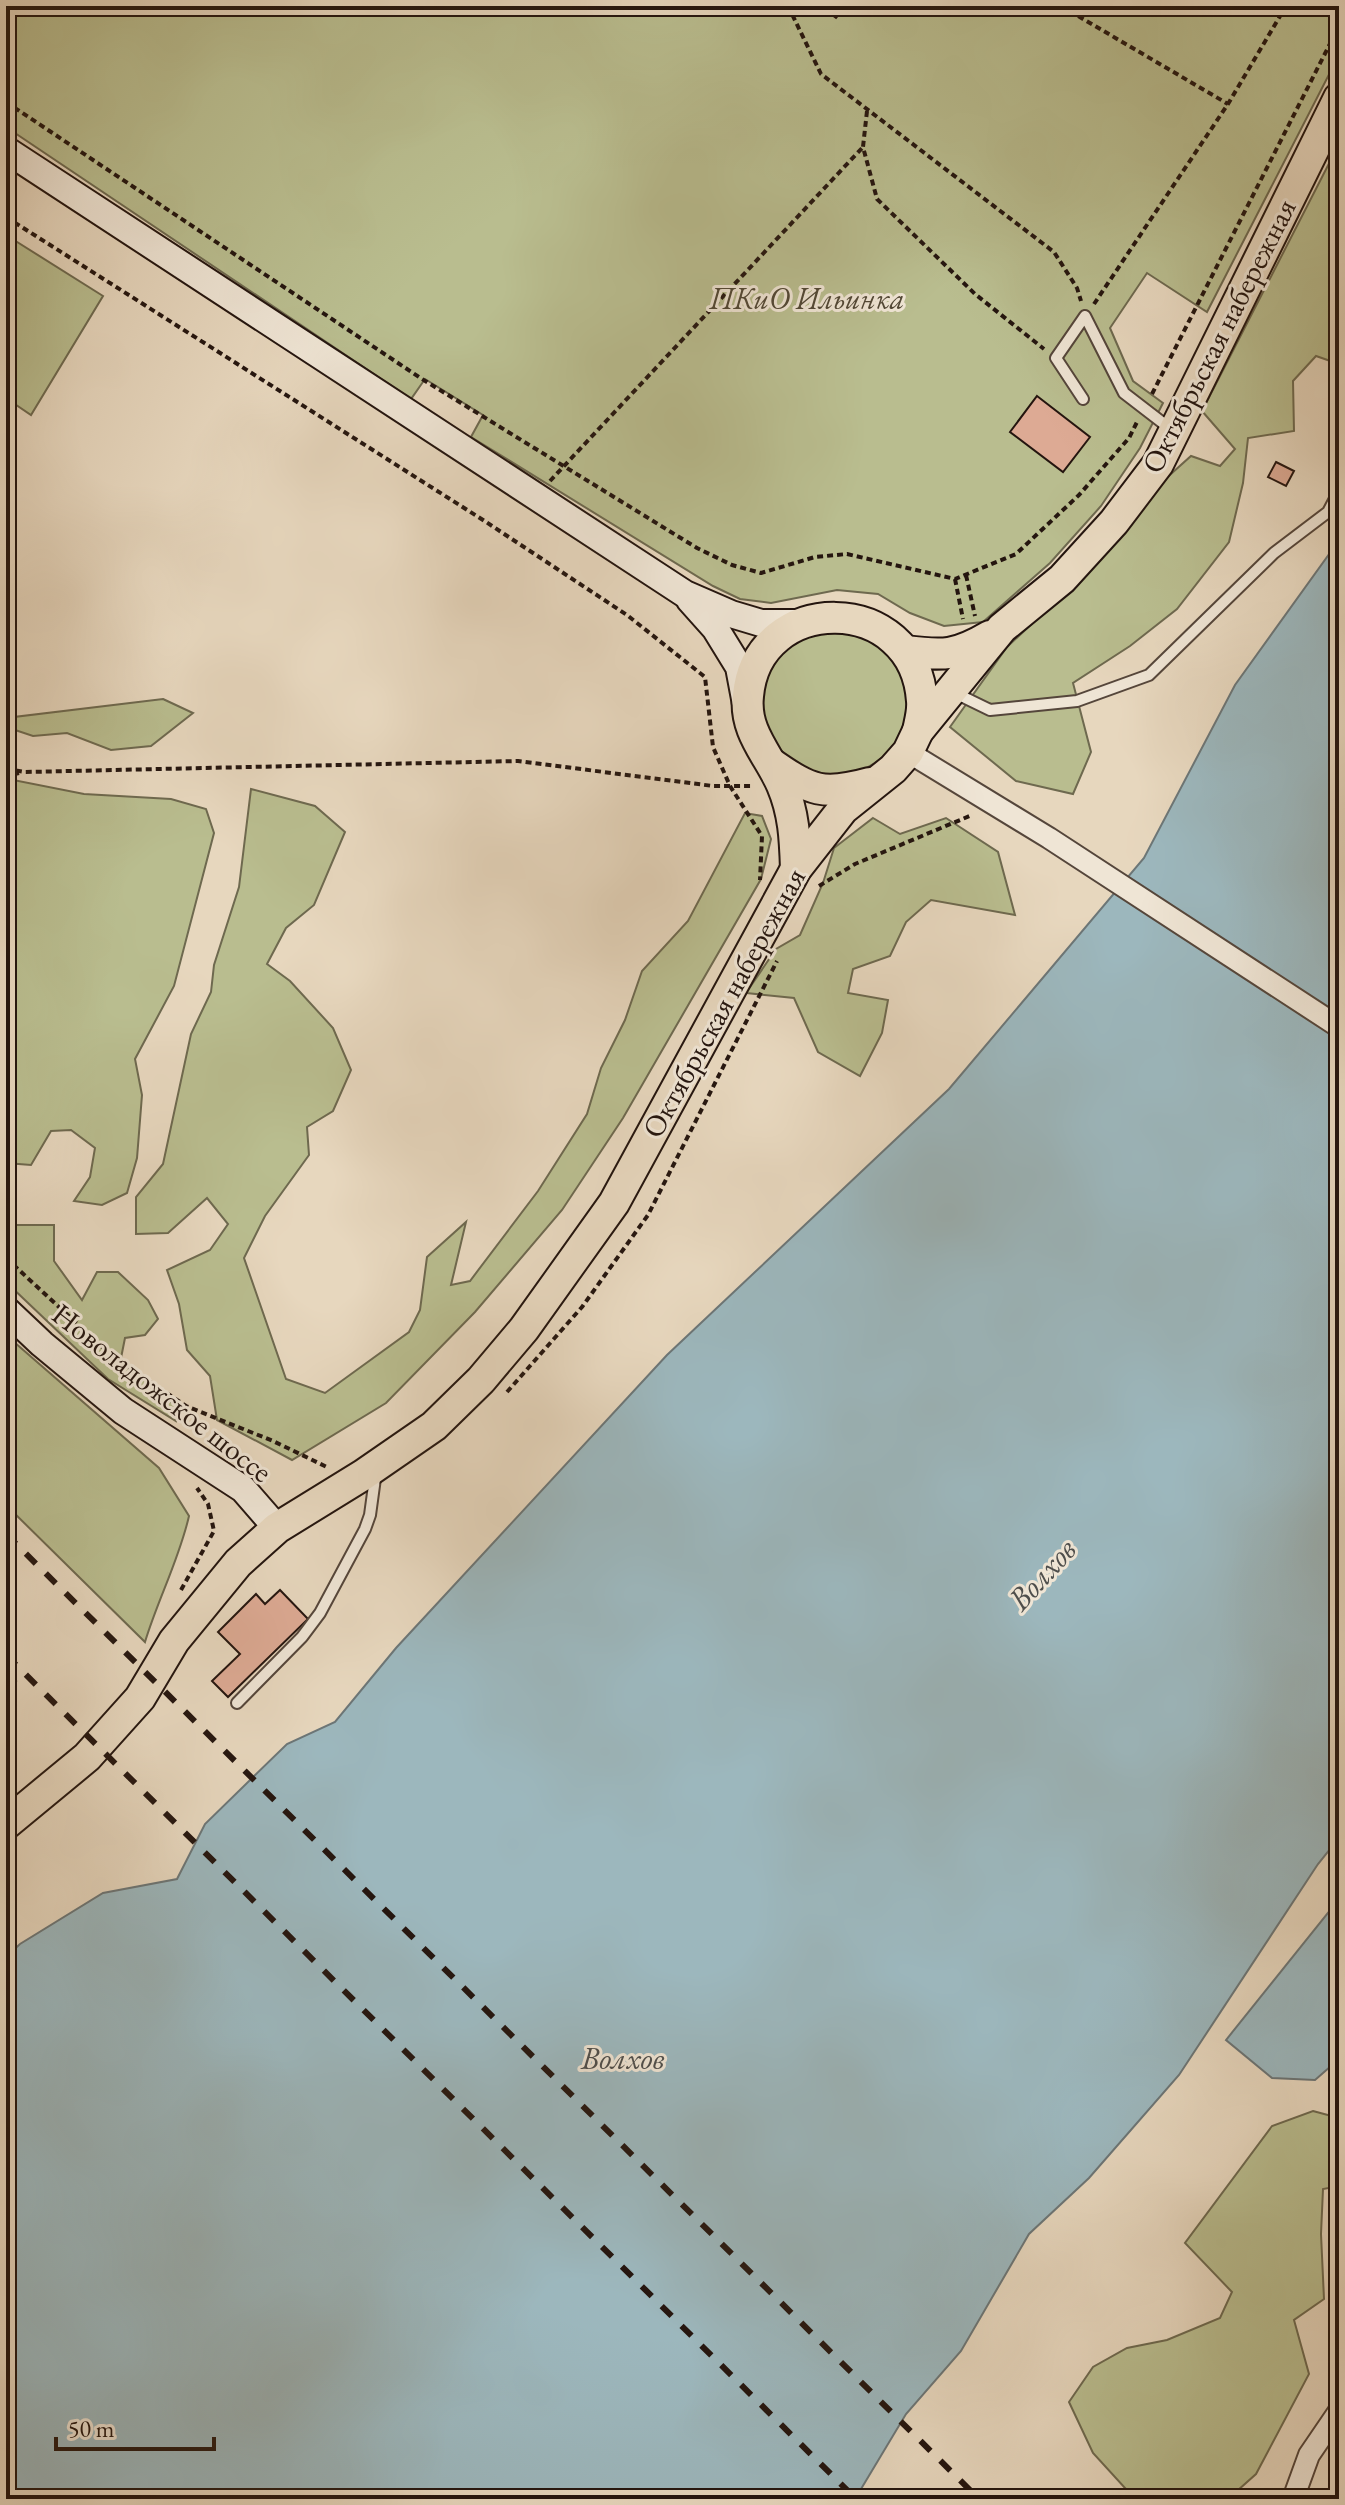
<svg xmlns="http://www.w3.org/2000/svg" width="1345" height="2505" font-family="'EB Garamond',serif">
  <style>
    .green { fill: #b9bd8f; stroke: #6e694f; stroke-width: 2 }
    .water { fill: #9cb7bd; stroke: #6c7677; stroke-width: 2 }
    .building { fill: #ddaa94; stroke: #24150f; stroke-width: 2 }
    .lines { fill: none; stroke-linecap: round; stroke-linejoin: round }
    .lane-casing { stroke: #55463b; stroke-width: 14 }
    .street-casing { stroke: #55463b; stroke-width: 24 }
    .secondary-casing { stroke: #24150f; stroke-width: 30 }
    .primary-casing { stroke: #24150f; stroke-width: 34 }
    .path { stroke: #24150f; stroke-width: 4; stroke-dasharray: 6 4; stroke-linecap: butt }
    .lane { stroke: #efe5d5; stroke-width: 10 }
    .street { stroke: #efe5d5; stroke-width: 20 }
    .secondary { stroke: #efe5d5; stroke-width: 26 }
    .primary { stroke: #e7d7be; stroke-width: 30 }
    .rail { stroke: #24150f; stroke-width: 6; stroke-dasharray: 14 14; stroke-linecap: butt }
    .labels { text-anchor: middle; stroke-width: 6; stroke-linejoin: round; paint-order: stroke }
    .park-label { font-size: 30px; font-style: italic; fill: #514735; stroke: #efe5d5 }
    .street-label { font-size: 30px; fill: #24150f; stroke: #efe5d5 }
    .water-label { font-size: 32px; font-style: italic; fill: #4e4e4c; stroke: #efe5d5 }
  </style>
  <rect width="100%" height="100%" fill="#e7d7be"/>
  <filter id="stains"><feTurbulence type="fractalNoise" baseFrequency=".0025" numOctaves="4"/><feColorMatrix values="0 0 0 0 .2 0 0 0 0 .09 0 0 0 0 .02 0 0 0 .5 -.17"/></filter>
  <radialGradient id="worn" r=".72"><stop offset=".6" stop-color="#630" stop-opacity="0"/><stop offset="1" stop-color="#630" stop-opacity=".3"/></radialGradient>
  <g class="green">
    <polygon points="6,6 1339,6 1339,55 1207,312 1147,273 1110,328 1133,381 1163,403 1140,448 1101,506 1050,563 983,622 944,626 910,613 878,594 837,590 771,603 740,599 713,586 471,437 483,415 425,379 411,399 6,127"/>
    <polygon points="1339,144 1339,274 1330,289 1339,298 1339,364 1316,356 1293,381 1294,431 1248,438 1243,483 1229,542 1177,609 1130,646 1073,683 1091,752 1073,794 1016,781 950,727 1007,647 1094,566 1162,482 1191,456 1220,466 1235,449 1202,411"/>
    <polygon points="6,235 103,296 31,415 6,398"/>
    <circle cx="835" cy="703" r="72"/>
    <polygon points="163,699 193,713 151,746 111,750 67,733 33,736 6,727 6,718"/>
    <polygon points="6,743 10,755 8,779 84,794 171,799 206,809 214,833 174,986 135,1059 142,1095 137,1158 127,1193 102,1205 74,1201 90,1177 95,1148 71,1130 51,1131 31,1165 6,1163"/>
    <polygon points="251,789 315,806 345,832 314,905 286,928 267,964 290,981 333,1028 351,1070 333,1111 307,1127 309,1155 265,1216 244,1258 286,1379 325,1393 409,1332 420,1310 427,1257 466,1222 451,1285 470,1281 538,1191 587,1114 601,1068 625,1020 642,971 688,921 745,813 762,816 771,839 761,879 623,1118 562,1210 475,1312 386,1403 292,1460 217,1420 210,1376 187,1350 179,1304 167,1270 210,1250 228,1224 207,1198 168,1233 136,1234 136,1197 163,1164 191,1034 211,992 214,965 239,887"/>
    <polygon points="873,818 900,834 946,818 998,852 1015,915 931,900 906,922 890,956 853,969 848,993 888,1000 882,1033 860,1076 818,1052 794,998 746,993 776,949 800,935 823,883 834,848"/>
    <polygon points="6,1225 54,1225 54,1261 82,1300 97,1272 118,1272 148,1300 158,1319 145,1335 125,1338 121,1358 178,1408 176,1421 108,1379 6,1282"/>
    <path d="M 6,1335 L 159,1468 L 189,1516 C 179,1560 158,1599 145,1642 L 6,1505 Z"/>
    <polygon points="1313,2111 1339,2118 1339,2186 1323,2189 1321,2234 1324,2299 1294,2320 1309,2374 1256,2474 1228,2499 1135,2499 1093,2453 1069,2402 1093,2367 1127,2348 1167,2340 1220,2318 1232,2292 1185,2243 1272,2126"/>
  </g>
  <g class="water">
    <polygon points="1339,534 1339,1838 1318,1864 1179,2075 1089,2178 1029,2234 961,2351 906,2414 855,2499 6,2499 6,1957 20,1944 103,1893 177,1879 205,1824 287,1744 335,1722 396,1648 667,1355 949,1089 1144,858 1235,685 1332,550"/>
    <polygon points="1339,1899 1339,2059 1315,2080 1272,2078 1226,2040"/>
  </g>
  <g class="building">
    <polygon points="820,6 846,6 836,18"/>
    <polygon points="1037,396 1090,437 1063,472 1010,432"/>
    <polygon points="1276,462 1294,471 1286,486 1268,477"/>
    <polygon points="280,1590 308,1619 228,1697 212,1681 240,1654 218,1632 256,1594 265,1604"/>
    <polygon points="6,1672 16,1681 6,1692"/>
  </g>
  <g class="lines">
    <g class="lane-casing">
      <g id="lane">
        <polyline points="1083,399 1056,358 1085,316 1124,393 1172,430"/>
        <polyline points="953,692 990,710 1077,701 1149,675 1274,553 1328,512 1339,491"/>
        <polyline points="237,1703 302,1637 320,1613 365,1529 370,1515 376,1471"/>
      </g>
    </g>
    <g class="street-casing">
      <g id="street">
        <polyline points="908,752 1049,838 1339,1027"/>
        <polyline points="1293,2499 1309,2455 1339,2411"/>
      </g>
    </g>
    <g class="secondary-casing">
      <g id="secondary">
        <polyline points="6,150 685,594 731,614 761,623 800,623"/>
        <polyline points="690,600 715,628 739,667 746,704"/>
        <polyline points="6,1310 42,1344 123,1411 243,1489 277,1528"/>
      </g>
    </g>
    <g class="primary-casing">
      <g id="primary">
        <path d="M 905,651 C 944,656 956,656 990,636"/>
        <path d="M 772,764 C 811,791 823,796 870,783"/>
        <path d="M 796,869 C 795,839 794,813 782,785 C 769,755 744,732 748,696 C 757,591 915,591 922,701 C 923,711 920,721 918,731"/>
        <polyline points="6,1824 87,1757 140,1698 174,1641 238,1563 277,1528 363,1475 434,1426 481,1380 524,1329 614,1203 796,869 843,809 893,769 908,752 918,731 1002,628 1062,579 1114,522 1158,464 1339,98"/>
      </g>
    </g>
    <g class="path">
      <polyline points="788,6 821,74 1054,252 1077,288 1081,301"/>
      <polyline points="1061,6 1228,104"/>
      <polyline points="6,102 422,379 697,548 732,565 761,573 815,557 847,554 955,579 1016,554 1079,495 1129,438 1138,420"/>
      <polyline points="867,111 863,147 877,199 975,294 1044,349"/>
      <polyline points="6,217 483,520 627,615 705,677 713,747 730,786 762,836 760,880"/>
      <polyline points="1094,304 1228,104 1286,6"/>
      <polyline points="1152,394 1339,26"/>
      <polyline points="550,481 863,147"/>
      <polyline points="966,575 975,616"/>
      <polyline points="955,579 963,619"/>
      <polyline points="6,769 25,772 518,761 713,786 754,786"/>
      <polyline points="6,776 19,773"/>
      <polyline points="819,886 855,864 972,815"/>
      <polyline points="6,1258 112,1356 186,1406 273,1441 329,1468"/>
      <polyline points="507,1392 582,1307 648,1215 777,961"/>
      <polyline points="181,1590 214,1531 208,1504 197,1488"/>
    </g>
    <use href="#lane" class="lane"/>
    <use href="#street" class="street"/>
    <use href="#secondary" class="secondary"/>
    <use href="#primary" class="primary"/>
    <g class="rail">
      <polyline points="6,1534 979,2499"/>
      <polyline points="6,1655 856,2499"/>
    </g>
  </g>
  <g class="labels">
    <g class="park-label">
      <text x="807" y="309">ПКиО Ильинка</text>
    </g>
    <g class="street-label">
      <text transform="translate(1219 336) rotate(-63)" y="10">Октябрьская набережная</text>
      <text transform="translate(724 1003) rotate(-61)" y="10">Октябрьская набережная</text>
      <text transform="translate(162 1393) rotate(38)" y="10">Новоладожское шоссе</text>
    </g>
    <g class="water-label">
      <text transform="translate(1042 1574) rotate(-48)" y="11">Волхов</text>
      <text x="623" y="2069">Волхов</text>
    </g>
  </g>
  <rect width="1345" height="2505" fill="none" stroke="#e7d7be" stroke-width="32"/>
  <rect x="8" y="8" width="1329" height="2489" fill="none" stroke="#24150f" stroke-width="4"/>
  <rect x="16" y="16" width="1313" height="2473" fill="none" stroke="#24150f" stroke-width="2"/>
  <path d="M56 2437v12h158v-12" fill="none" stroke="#24150f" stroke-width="4"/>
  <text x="68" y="2437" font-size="24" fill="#24150f" stroke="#efe5d5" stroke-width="6" paint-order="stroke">50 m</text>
  <rect width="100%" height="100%" filter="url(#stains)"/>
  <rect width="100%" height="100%" fill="url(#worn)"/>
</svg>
